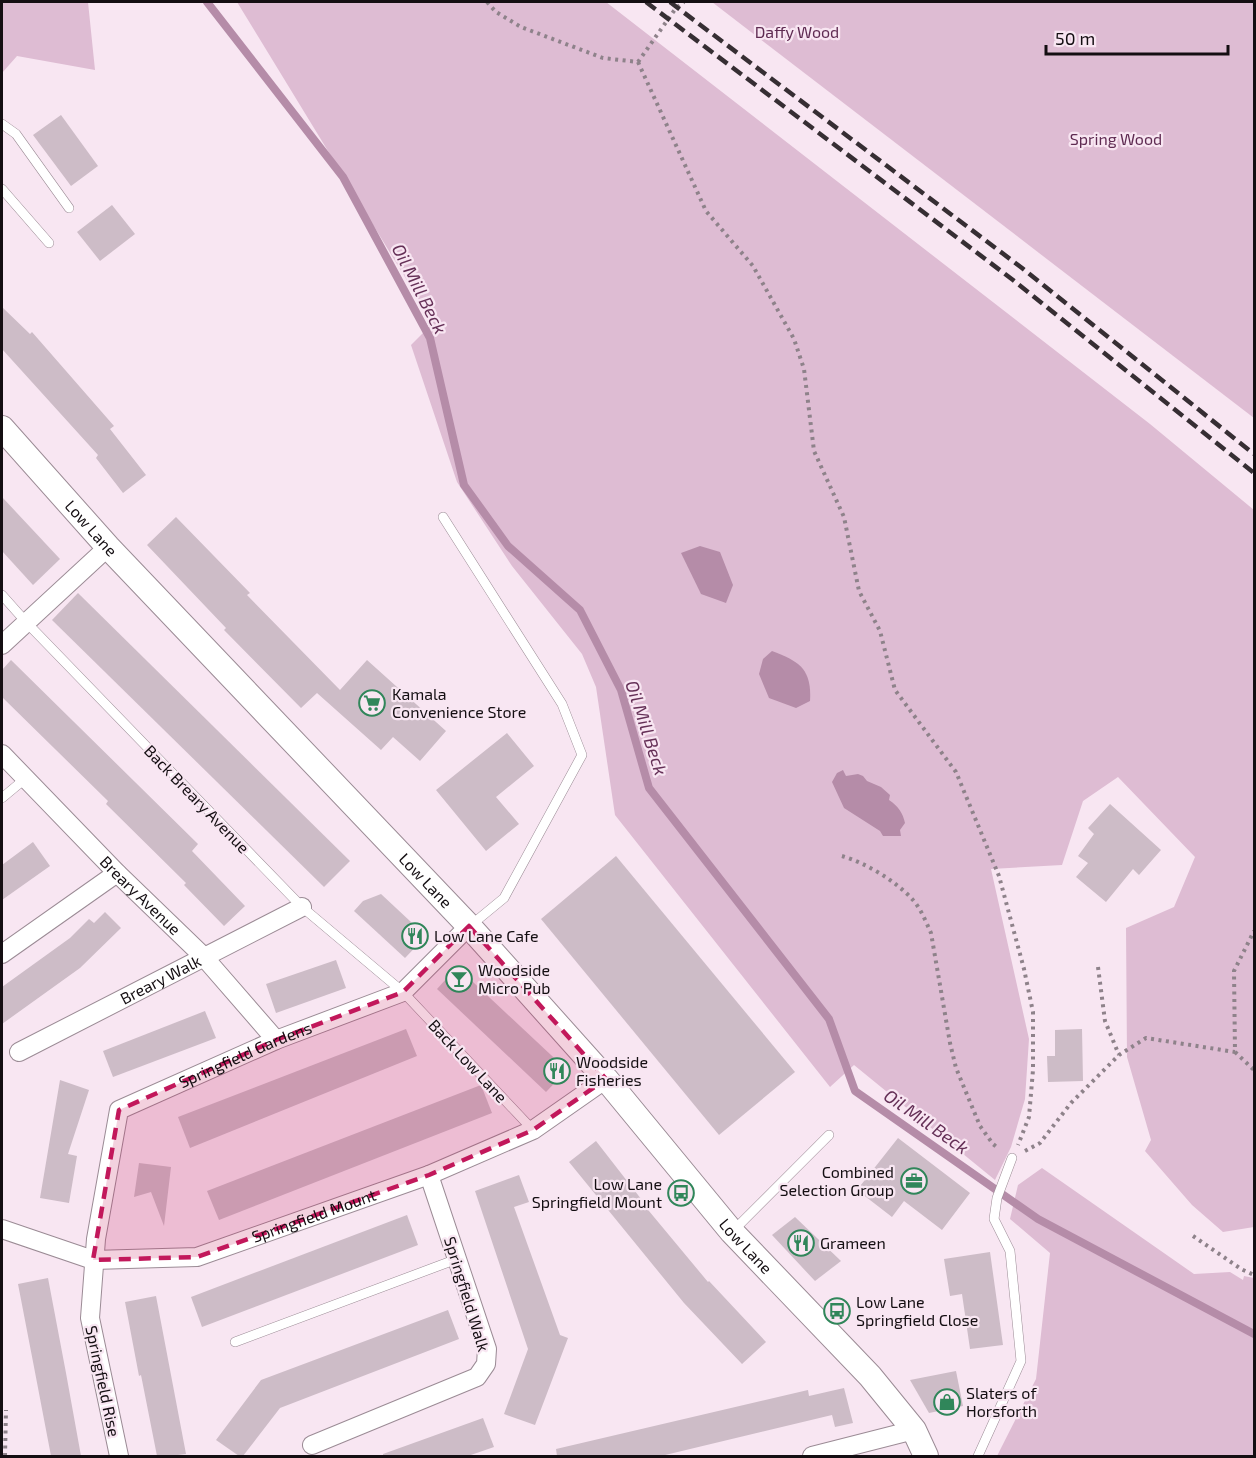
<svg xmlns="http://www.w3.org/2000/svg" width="1256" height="1458" font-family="'Exo 2',sans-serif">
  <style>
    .green { fill: #debcd3 }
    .water { fill: #b58ca8 }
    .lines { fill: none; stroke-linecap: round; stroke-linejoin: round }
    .stream { stroke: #b58ca8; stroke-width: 8 }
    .building { fill: #cdbcc7 }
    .service-casing { stroke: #9b8b95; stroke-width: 10 }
    .minor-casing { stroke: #9b8b95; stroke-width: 20 }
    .tertiary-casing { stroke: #9b8b95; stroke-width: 26 }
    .path { stroke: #8e828a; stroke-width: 4; stroke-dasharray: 3 4.5; stroke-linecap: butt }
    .service { stroke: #fff; stroke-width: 9 }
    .minor { stroke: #fff; stroke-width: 18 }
    .tertiary { stroke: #fff; stroke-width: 24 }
    .rail { stroke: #362e33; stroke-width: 4.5; stroke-dasharray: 12 6; stroke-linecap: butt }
    .marked { fill: #c2185b; fill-opacity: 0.2; stroke: #c2185b; stroke-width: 4.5; stroke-dasharray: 12 8; stroke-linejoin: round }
    .labels { text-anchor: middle; stroke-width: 4.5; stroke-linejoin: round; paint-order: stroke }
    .park-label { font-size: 16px; fill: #5f2b52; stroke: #f8e6f2 }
    .street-label { font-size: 16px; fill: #140e12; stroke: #f8e6f2 }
    .poi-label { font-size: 16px; fill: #140e12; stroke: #f8e6f2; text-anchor: start }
    .water-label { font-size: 18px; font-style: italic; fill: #653057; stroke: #f8e6f2 }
  </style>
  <rect width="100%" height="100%" fill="#f8e6f2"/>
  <g class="green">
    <polygon points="2,2 88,2 95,70 17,56 2,73"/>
    <polygon points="237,2 606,2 1150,424 1254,510 1254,1227 1223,1232 1192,1205 1145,1151 1151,1140 1127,1057 1126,928 1174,907 1195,857 1118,777 1083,801 1062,865 991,869 1029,1039 1025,1099 1011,1147 995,1180 854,1065 830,1087 615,815 596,687 582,654 512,566 457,482 411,345 433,323"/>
    <polygon points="712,2 1254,2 1254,418"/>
    <polygon points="1042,1168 1194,1274 1230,1272 1243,1280 1244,1276 1254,1278 1254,1456 997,1456 1036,1379 1050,1253 1010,1219 1018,1185"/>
  </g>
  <g class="water">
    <polygon points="700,546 720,552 733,585 726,603 701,594 681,553"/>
    <path d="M 772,651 C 799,661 812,669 810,701 L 796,708 L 769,698 L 759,674 L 763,659 Z"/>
    <path d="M 843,770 L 846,776 L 858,774 L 863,776 L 867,781 L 881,787 L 890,795 L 889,800 C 898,806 903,813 905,823 L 900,830 L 901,836 L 883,836 L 880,831 L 844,808 L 832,782 L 837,773 Z"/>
  </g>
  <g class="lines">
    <polyline class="stream" points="207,2 343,177 430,338 464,485 508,546 580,610 621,690 649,788 829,1019 855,1091 1038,1219 1254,1334"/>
  </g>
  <g class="building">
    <polygon points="61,115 98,166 71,186 33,135"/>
    <polygon points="112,205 135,234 100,261 77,232"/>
    <polygon points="2,307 30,334 32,332 114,426 110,429 146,475 123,493 96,458 98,455 2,349"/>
    <polygon points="2,497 60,559 33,585 2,551"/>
    <polygon points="176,517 250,593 247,595 340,690 367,660 446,731 420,761 393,737 381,750 317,693 301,708 224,630 226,628 147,545"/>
    <polygon points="78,593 350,861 324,887 52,620"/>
    <polygon points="11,660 198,844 192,851 245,906 224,926 184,885 186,883 106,804 108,801 2,697 2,670"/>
    <polygon points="507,733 534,766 496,797 519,824 486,851 436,790"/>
    <polygon points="1110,804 1161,850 1139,875 1133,869 1106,902 1076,877 1088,863 1078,856 1094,834 1088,828"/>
    <polygon points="33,842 50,866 2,900 2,865"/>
    <polygon points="616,856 795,1072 719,1135 541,919"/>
    <polygon points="381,894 426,936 405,958 354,911 363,901"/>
    <polygon points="105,912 121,928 80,968 2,1024 2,987 70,938 89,919 94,923"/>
    <polygon points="336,960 346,988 276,1013 266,984"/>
    <polygon points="457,967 567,1070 546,1092 437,989"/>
    <polygon points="205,1011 216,1038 113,1077 103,1051"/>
    <polygon points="406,1029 417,1056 190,1148 178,1117"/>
    <polygon points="1082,1029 1083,1081 1048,1082 1047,1056 1055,1056 1055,1030"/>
    <polygon points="60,1080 89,1090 68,1154 77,1156 69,1203 40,1198"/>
    <polygon points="481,1085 492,1113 219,1220 207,1191"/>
    <polygon points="898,1138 970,1193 942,1230 904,1201 892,1217 857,1190"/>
    <polygon points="596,1141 645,1204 644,1205 708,1282 709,1281 766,1342 742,1364 684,1303 569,1162"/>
    <polygon points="139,1163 171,1167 164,1226 151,1192 134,1197"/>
    <polygon points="519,1175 529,1202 514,1207 560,1335 568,1338 535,1425 504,1414 528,1349 475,1191"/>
    <polygon points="407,1215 418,1245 202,1327 191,1297"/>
    <polygon points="795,1217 841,1261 815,1281 772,1235"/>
    <polygon points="990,1252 1003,1345 970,1349 962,1294 950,1296 944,1259"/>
    <polygon points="48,1278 66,1373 81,1456 51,1456 34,1367 18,1284"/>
    <polygon points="156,1296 186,1454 170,1456 157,1456 141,1375 139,1376 125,1302"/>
    <polygon points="448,1310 459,1339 280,1408 243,1456 239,1456 216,1440 261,1380"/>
    <polygon points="956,1371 963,1406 929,1413 910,1380"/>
    <polygon points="844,1388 853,1423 835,1427 832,1415 661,1456 557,1456 556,1449 808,1390 809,1396"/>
    <polygon points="483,1418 494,1447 468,1456 383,1456 383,1454"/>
  </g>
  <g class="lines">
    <g class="service-casing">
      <g id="service">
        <polyline points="2,124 16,134 69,208"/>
        <polyline points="2,189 49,243"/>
        <polyline points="443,517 562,704 582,755 504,898 470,926"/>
        <polyline points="2,595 26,622 302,907 403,992 533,1130"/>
        <polyline points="2,798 26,778"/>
        <polyline points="732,1232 829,1135"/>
        <polyline points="235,1342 457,1259"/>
        <polyline points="978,1456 1021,1361 1010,1251 994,1219 997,1198 1012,1158"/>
      </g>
    </g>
    <g class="minor-casing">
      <g id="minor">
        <polyline points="2,645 108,547"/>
        <path id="s1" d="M 2,754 L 117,873 L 203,956 L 276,1040"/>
        <polyline points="2,954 117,873"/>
        <path id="s2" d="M 19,1052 L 302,907"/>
        <path id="s3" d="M 2,1229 L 93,1260 L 197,1257 L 429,1175 L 533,1130 L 606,1079"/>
        <polyline points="312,1445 477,1377 486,1364 487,1349 429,1175"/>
        <path id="s4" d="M 119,1456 L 90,1318 L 96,1239 L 119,1110 L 276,1040 L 403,992 L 469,926"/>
        <polyline points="812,1456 914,1430"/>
      </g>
    </g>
    <g class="tertiary-casing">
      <g id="tertiary">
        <path id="s5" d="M 2,428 L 108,547 L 469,926 L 606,1079 L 732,1232 L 870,1376 L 914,1430 L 926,1456"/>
      </g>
    </g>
    <g class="path">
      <polyline points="487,2 496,12 521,27 603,58 638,62"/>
      <polyline points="638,62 706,211 753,266 794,339 804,369 814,451 844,517 859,591 880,631 895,690 956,772 999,876 1024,969 1033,1012 1033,1070 1029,1117 1018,1145"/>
      <polyline points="638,62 676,8 684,2"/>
      <path d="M 842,856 C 866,863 896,881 913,900 C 921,909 926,922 931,933 L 950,1043 L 956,1068 L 980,1126 L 993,1144 L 999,1149"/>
      <polyline points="1098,967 1105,1021 1119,1055"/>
      <polyline points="1235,1052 1254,1070"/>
      <polyline points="1025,1151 1040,1143 1071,1103 1119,1055 1146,1038 1235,1052 1234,971 1254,931"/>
      <polyline points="1193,1236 1241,1269 1254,1275"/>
      <polyline points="5,1456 6,1410"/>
    </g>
    <use href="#service" class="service"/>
    <use href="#minor" class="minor"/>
    <use href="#tertiary" class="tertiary"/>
    <g class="rail">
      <polyline points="646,2 1013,280 1254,473"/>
      <polyline points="670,2 1022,268 1254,454"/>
    </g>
  </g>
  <path class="marked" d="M 469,926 L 606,1079 L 533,1130 L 429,1175 L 197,1257 L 93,1260 L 119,1110 L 276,1040 L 403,992 Z"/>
  <defs>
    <g id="supermarket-ring" transform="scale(1.35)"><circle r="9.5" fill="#f8e6f2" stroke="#30865a" stroke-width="1.5"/><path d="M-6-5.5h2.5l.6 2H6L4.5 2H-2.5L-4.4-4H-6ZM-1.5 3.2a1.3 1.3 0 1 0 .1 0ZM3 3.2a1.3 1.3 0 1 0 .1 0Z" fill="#30865a"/></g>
    <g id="restaurant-ring" transform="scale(1.35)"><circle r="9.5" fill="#f8e6f2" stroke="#30865a" stroke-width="1.5"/><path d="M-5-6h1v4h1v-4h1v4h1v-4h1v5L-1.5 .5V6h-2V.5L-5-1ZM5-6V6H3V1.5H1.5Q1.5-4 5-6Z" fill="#30865a"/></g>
    <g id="bar-ring" transform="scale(1.35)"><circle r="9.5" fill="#f8e6f2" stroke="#30865a" stroke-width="1.5"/><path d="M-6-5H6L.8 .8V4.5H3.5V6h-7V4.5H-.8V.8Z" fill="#30865a"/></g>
    <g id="office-ring" transform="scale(1.35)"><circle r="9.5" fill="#f8e6f2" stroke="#30865a" stroke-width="1.5"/><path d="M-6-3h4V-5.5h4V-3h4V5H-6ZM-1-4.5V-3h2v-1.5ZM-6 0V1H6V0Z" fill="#30865a"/></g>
    <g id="bus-ring" transform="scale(1.35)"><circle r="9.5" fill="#f8e6f2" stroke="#30865a" stroke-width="1.5"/><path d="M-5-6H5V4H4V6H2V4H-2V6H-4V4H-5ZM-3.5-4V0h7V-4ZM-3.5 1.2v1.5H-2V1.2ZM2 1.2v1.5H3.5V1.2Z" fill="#30865a"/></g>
    <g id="shop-ring" transform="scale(1.35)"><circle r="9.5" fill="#f8e6f2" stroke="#30865a" stroke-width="1.5"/><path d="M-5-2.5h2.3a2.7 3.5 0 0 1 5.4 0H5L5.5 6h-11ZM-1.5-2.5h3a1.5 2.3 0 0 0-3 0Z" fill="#30865a"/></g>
  </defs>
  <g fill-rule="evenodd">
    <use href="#supermarket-ring" x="372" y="703"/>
    <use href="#restaurant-ring" x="415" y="936"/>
    <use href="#bar-ring" x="459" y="979"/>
    <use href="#restaurant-ring" x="557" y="1071"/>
    <use href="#office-ring" x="914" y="1181"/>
    <use href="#bus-ring" x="681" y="1193"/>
    <use href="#restaurant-ring" x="801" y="1243"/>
    <use href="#bus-ring" x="837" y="1311"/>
    <use href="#shop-ring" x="947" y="1402"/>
  </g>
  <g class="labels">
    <g class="park-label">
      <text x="797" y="38">Daffy Wood</text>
      <text x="1116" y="145">Spring Wood</text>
    </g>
    <g class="street-label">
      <text dy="6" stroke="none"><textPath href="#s5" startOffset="134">Low Lane</textPath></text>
      <text transform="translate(197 799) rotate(46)" y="6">Back Breary Avenue</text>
      <text dy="6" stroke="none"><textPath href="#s5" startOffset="620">Low Lane</textPath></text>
      <text dy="6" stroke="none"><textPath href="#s1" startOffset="198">Breary Avenue</textPath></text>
      <text dy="6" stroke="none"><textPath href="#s2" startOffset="159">Breary Walk</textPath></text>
      <text dy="6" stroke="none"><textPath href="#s4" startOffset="489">Springfield Gardens</textPath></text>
      <text transform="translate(468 1061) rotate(47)" y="6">Back Low Lane</text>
      <text dy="6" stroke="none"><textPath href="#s3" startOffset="324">Springfield Mount</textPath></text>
      <text dy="6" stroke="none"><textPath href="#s5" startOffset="1106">Low Lane</textPath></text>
      <text transform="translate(467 1294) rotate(73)" y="6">Springfield Walk</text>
      <text transform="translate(103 1381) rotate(78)" y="6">Springfield Rise</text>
    </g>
    <g class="poi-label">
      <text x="392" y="700">Kamala<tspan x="392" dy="18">Convenience Store</tspan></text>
      <text x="434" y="942">Low Lane Cafe</text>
      <text x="478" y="976">Woodside<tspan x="478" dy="18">Micro Pub</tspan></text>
      <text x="576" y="1068">Woodside<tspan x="576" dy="18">Fisheries</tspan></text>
      <text x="894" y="1178" text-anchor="end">Combined<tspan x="894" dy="18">Selection Group</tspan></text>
      <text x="662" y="1190" text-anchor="end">Low Lane<tspan x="662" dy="18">Springfield Mount</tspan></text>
      <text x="820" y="1249">Grameen</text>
      <text x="856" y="1308">Low Lane<tspan x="856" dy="18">Springfield Close</tspan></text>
      <text x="966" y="1399">Slaters of<tspan x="966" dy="18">Horsforth</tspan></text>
    </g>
    <g class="water-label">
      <text transform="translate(419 289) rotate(63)" y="6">Oil Mill Beck</text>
      <text transform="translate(646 728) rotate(72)" y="6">Oil Mill Beck</text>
      <text transform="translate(926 1122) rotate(35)" y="6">Oil Mill Beck</text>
    </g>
  </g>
  <rect width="1256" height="1458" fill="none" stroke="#140e12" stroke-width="6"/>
  <path d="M1046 45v9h182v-9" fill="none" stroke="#140e12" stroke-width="3"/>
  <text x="1055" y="45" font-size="18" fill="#140e12" stroke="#f8e6f2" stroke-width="4.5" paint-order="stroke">50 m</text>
</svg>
